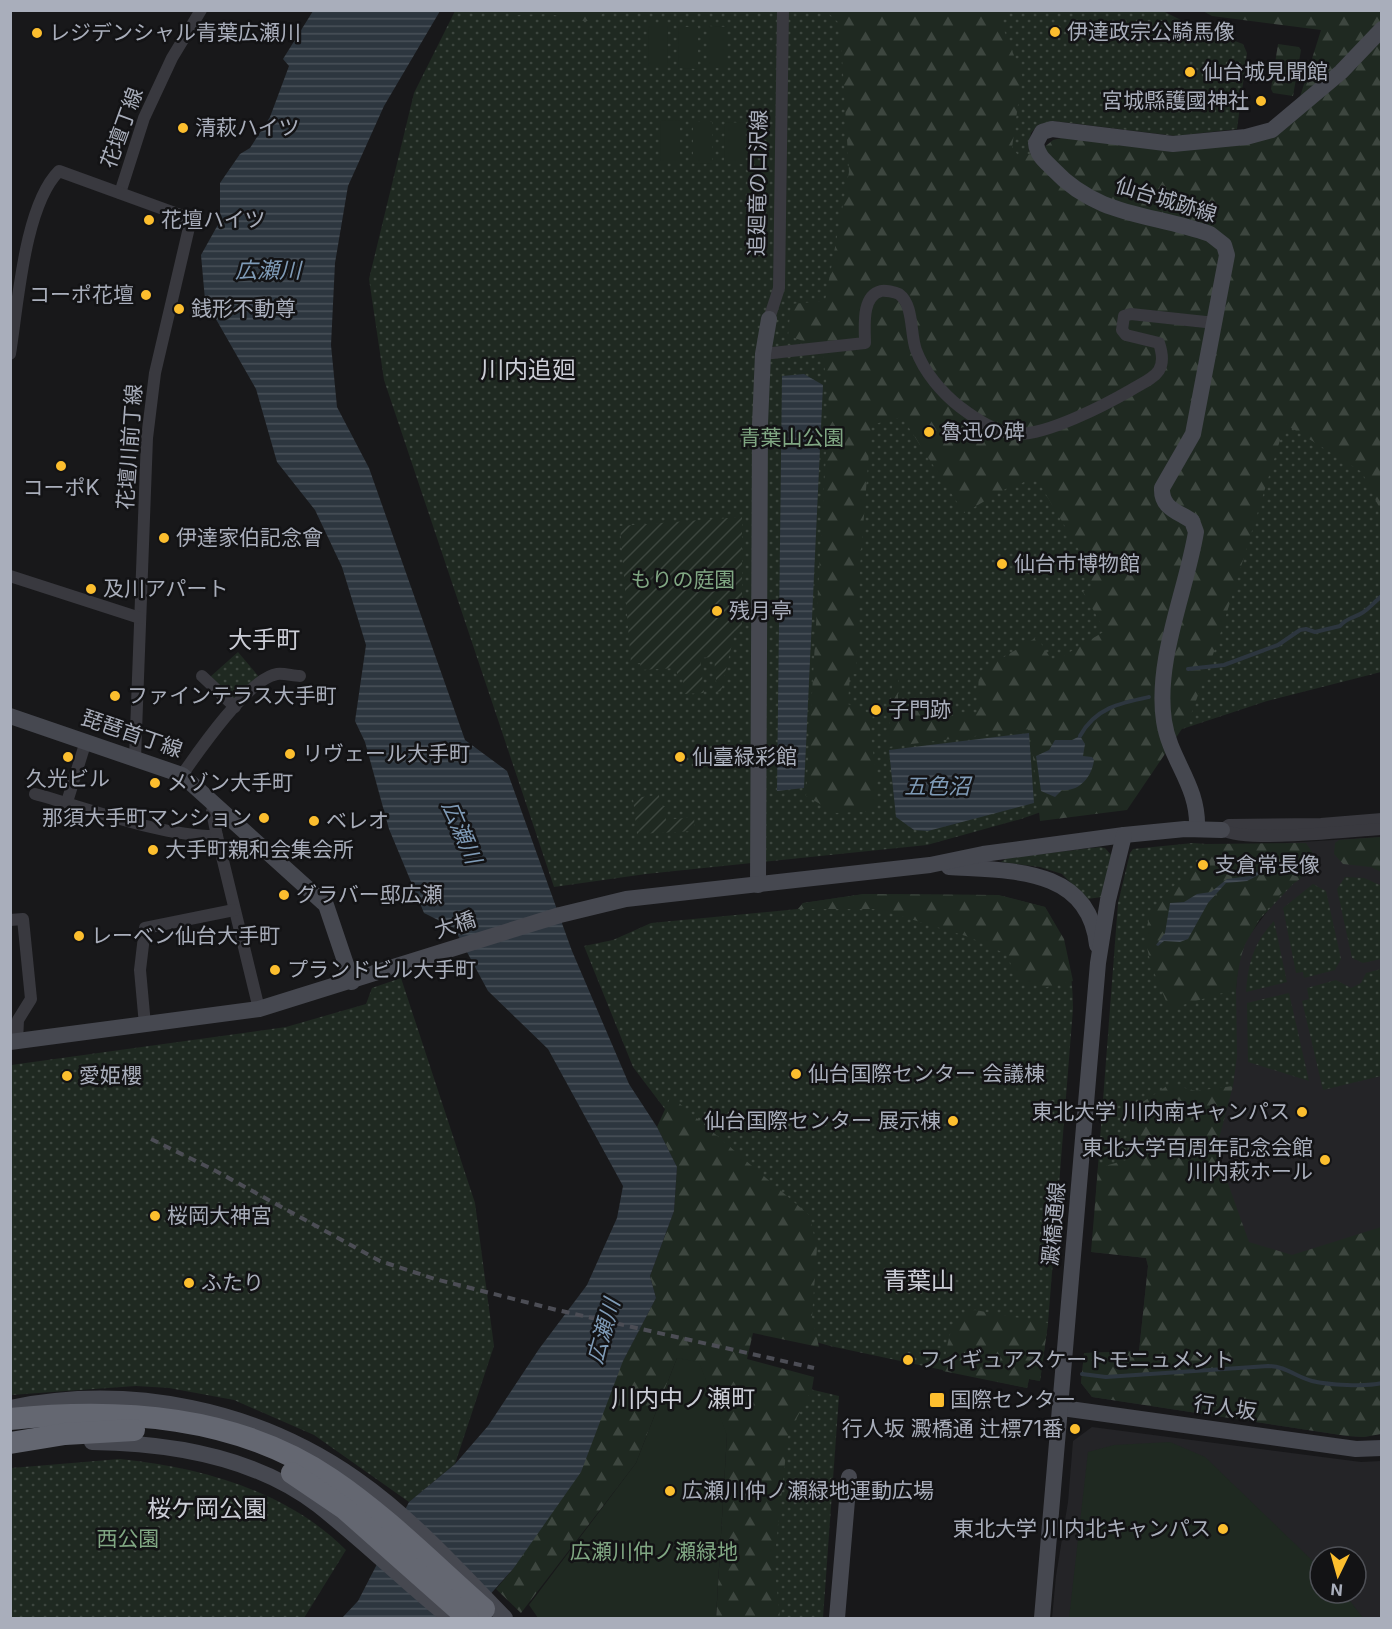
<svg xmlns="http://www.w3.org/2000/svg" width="1392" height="1629" font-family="Inter,'Noto Sans JP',sans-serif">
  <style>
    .built { fill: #242427; fill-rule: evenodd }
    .grass { fill: url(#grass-dots) }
    .forest { fill: url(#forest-firs) }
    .garden { fill: url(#garden-furrows) }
    .pitch { fill: #1f2921 }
    .water { fill: url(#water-rules) }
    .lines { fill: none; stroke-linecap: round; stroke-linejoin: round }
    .stream { stroke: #2d363f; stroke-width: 4 }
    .street { stroke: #39393f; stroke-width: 12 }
    .secondary { stroke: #464850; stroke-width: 16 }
    .highway { stroke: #646771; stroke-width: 22 }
    .rail { stroke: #4c4d55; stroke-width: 4; stroke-dasharray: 8 6; stroke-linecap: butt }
    .poi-dot { fill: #fcbe2e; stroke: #131315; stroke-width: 2 }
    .labels { text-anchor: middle; stroke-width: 5; stroke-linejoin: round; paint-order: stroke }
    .poi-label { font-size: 21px; fill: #a9aebb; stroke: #131315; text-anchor: start }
    .street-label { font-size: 21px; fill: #a9aebb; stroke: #131315 }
    .park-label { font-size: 21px; fill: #80a783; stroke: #131315 }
    .water-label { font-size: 22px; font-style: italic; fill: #7f9bb7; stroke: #131315 }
    .quarter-label { font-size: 24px; fill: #cbcdd6; stroke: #131315 }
  </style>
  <defs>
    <pattern id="grass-dots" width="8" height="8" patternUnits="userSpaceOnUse" patternTransform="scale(1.5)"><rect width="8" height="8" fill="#1f2921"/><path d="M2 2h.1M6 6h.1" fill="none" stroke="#3d463f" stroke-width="1.8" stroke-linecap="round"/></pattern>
    <pattern id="forest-firs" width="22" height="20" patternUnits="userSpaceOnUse" patternTransform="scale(1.5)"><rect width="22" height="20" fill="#1f2921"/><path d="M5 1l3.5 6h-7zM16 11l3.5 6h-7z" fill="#3d463f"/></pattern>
    <pattern id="garden-furrows" width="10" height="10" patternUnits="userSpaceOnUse" patternTransform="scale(1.5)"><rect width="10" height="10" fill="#1f2921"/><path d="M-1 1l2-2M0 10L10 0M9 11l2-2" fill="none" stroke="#3d463f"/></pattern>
    <pattern id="water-rules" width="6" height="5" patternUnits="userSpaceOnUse" patternTransform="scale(1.5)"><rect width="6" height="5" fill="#2d363f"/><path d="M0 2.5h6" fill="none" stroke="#495159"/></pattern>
  </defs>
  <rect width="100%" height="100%" fill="#18181a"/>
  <g class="built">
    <polygon points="1381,837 1381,1434 1364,1437 1347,1436 1092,1397 1081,1383 1084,1353 1139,1351 1148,1266 1146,1258 1091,1252 1236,989 1239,954 1248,937 1278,897 1293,884 1286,843"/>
    <path d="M 1092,1427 L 1361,1462 L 1381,1461 L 1381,1618 L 1052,1618 L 1056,1576 L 1068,1502 L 1073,1441 ZM 1320,1557 L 1356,1557 L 1356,1593 L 1320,1593 Z"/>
  </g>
  <g class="grass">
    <polygon points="455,11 1163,11 1193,26 1243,44 1247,53 1237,129 1176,136 1054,121 1038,125 1031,133 1029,144 1205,238 1064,804 1021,819 927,845 646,874 554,887 384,380 369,279 414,93"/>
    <polygon points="1262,352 1381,431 1381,672 1267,701 1173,732"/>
    <polygon points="238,652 260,678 235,700 210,677"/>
    <polygon points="1193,843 1206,844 1293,884 1260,919 1239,954 1236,989 1237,1056 1233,1086 1211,1137 1095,1205 1118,903 1130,853 1133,849"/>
    <polygon points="1100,847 1105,848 1112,856 1102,897 1087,899 1062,874 1040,867 1001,862 1007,858"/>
    <polygon points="1345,877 1364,878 1380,885 1381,959 1363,963 1352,958 1337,889"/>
    <polygon points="1313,884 1326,891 1341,959 1335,970 1304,978 1303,972 1296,973 1283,908"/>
    <path d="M 864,894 L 998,895 L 1045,907 C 1066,942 1073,967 1073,1009 L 1048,1323 L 1040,1381 L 1029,1379 L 1027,1388 L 830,1346 L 739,1320 L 749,1220 L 633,1067 L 584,946 L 613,940 L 651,923 L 798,909 L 803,903 Z"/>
    <path d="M 1274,921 L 1287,982 L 1246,992 C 1248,963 1254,942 1274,921 Z"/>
    <polygon points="1381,969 1381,1076 1323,1090 1302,1001 1309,999 1307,988 1336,980 1351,988 1361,983 1366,973"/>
    <polygon points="401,978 475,1203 494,1346 455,1464 409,1502 314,1435 234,1400 169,1388 136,1386 11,1395 11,1065 286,1027 366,1004 372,988"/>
    <polygon points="1289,993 1309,1081 1248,1062 1247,1003"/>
    <polygon points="734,1371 839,1396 823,1618 742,1618"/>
    <path d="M 120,1459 C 201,1467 287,1491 346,1550 L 304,1618 L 11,1618 L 11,1468 Z"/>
  </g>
  <g class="forest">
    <polygon points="499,11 608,11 588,21 580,21 550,14 516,15"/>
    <polygon points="826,11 1001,11 1002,25 1022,76 1012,148 1018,155 1036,154 1053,140 1061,138 1244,143 1299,100 1321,30 1212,16 1203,11 1381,11 1381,511 1362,472 1285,424 1219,638 1190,717 1127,810 1040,821 1030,729 888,747 893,673 898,672 898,710 977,713 979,672 1037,637 1053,662 1105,631 1083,592 1093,584 1082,567 1085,560 1035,476 1011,489 1009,487 964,513 902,417 871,425 860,567 856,674 850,674 848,704 873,715 870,731 875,765 876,811 836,813 806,796 829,403 822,347 788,336 791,304 825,301 849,172 840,24"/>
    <polygon points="1278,44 1299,47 1301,50 1293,96 1273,93 1271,89"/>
    <polygon points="1381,837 1381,872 1371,867 1343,864 1334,854 1335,843 1339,840"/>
    <path d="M 1306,843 L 1316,858 C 1304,882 1295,879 1278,897 C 1248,928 1240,948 1236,989 L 1169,1009 C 1158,977 1133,940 1155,907 C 1166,890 1185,879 1197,862 L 1205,862 L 1206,844 Z"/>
    <polygon points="864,894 998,895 1045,907 1064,939 1073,981 1043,988 1018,979 1006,954 969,937 878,909 798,909 803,903"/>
    <polygon points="1170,1084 1196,1091 1233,1086 1216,1150 1249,1242 1292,1255 1381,1227 1381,1434 1364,1437 1347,1436 1092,1397 1081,1383 1084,1353 1139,1351 1148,1266 1146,1258 1091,1252 1098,1168 1126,1160 1132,1109"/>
    <polygon points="671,1096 809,1215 817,1247 812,1317 819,1347 753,1333 747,1359 814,1377 812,1389 788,1435 774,1563 780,1618 716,1618 727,1435 677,1358 636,1463 521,1613 496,1589 513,1569 656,1298 650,1276 674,1211 677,1167 657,1127"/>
    <path d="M 975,1310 L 1048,1323 L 1040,1381 L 1029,1379 L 1027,1388 L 943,1371 C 948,1348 947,1314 975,1310 Z"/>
  </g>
  <g class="garden">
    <polygon points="742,517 742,631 735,631 721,691 717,692 714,657 700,658 704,693 684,694 683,679 678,679 676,668 641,670 640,663 631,664 620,526"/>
    <polygon points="659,795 660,806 665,806 666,820 694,817 695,831 637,834 633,798"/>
  </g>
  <g class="pitch">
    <polygon points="649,25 668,25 667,67 648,67"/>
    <polygon points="708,26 727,27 727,68 708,68"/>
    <polygon points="679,27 698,27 698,69 678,68"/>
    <polygon points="661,120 680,121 680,162 660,162"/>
    <polygon points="693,122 712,122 712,164 693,163"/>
    <polygon points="725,122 744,123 744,164 724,164"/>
    <polygon points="677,1358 699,1362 727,1435 716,1618 538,1618 529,1605 636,1463"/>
    <polygon points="1170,1442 1205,1457 1320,1568 1320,1593 1344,1593 1363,1618 1069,1618 1088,1452 1114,1445"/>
  </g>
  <g class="water">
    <polygon points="313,11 440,11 384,106 348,186 335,263 331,345 337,407 369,468 465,740 507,771 572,951 629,1084 657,1127 677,1167 674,1211 650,1276 656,1298 623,1361 581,1472 513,1569 469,1618 342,1618 358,1601 409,1502 455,1464 488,1426 539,1349 587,1285 617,1218 623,1186 548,1049 488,991 454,928 424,913 389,829 365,742 355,721 366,645 342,567 315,510 277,462 256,389 205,300 201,255 220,221 220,183 240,154 250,148 270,117 289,66 283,59"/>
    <polygon points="804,374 823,385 804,788 777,791 782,376"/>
    <polygon points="1029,733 1034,803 928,831 914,830 896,817 889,750"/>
    <path d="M 1080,736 L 1085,744 L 1083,756 L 1092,757 L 1094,760 C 1092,777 1079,792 1062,790 L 1055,797 L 1041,791 L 1036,756 L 1049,750 L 1055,740 L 1072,740 Z"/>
    <polygon points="1269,865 1272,868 1247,881 1226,883 1208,903 1188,939 1180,942 1164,941 1158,946 1156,945 1165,933 1170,903 1184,902 1197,894 1211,892 1227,879 1250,876"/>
  </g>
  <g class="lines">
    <g class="stream">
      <path d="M 1188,669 L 1224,665 L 1278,645 L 1300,630 L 1306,629 L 1315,632 L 1340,626 C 1346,618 1354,618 1362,613 C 1369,609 1375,601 1382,596"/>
      <path d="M 1080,736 C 1095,708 1120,703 1149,697"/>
      <path d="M 1082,1374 L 1106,1377 L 1268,1366 C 1286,1366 1296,1377 1312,1381 C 1329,1385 1365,1387 1382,1383"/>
    </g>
    <g class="street">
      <polyline points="120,193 144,118 172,58 201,10"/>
      <polyline points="769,319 779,288 783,10"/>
      <path d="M 10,354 C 18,305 24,206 59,171 L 191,219 L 155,373 L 147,438 L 135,758"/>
      <path d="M 763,354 L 865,343 C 865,327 861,296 881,291 C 885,290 895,292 899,294 C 914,305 910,334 916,350 C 924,372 942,393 960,407 C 976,419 996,433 1017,434 C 1047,435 1105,405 1131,390 C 1153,377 1169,373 1159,343 L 1126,335 L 1122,330 L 1124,316 L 1131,314 L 1215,323"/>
      <polyline points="10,576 140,618"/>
      <polyline points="202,676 235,707"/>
      <path d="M 182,775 C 198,752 249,678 277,674 C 284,673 293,676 300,676"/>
      <path d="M 35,794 C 87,808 164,837 217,836"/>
      <polyline points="67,802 86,741"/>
      <polyline points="214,804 212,812 217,836 259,1009"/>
      <polyline points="1222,830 1229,825 1321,824 1382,819"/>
      <path d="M 1222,830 C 1249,843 1347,831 1382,829"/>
      <polyline points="10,920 23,919 31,999 18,1020 17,1042"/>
      <polyline points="145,1025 140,970 145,928 234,910"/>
    </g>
    <g class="secondary">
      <polyline points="10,716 182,775 326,905 352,982"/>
      <path d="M 1197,829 C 1199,785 1170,761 1164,721 C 1155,660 1186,592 1196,532 L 1192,521 C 1177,511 1161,508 1162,488 L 1193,434 L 1227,255 L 1224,245 L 1210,234 C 1152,213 1099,218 1053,169 C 1045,161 1037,155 1036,143 L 1042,132 L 1052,129 L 1173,144 L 1246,137 L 1272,130 L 1341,72 L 1382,29"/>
      <path d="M 949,867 C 1008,871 1089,866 1097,945"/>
      <polyline points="758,885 760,424 763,354 769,319"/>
      <polyline points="10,1042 259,1009 560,915 626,899 930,865 983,854 1124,835 1185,829 1222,830"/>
      <path d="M 10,1408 C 130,1383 256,1409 356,1479 C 412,1518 458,1570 505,1618"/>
      <polyline points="1062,1408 1356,1449 1382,1448"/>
      <path d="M 92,1442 C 170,1443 254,1456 318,1505 C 364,1541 405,1582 450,1618"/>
      <polyline points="837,1618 849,1477"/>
      <polyline points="1042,1618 1098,963 1108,900 1124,835"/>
    </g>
    <g class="highway">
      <path d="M 10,1419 C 121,1408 237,1415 331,1479 C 386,1516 434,1565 484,1609"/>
      <polyline points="10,1443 65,1434 134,1430"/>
      <polyline points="292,1473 345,1509 468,1618"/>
    </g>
    <polyline class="rail" points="151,1139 214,1170 380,1261 435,1279 557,1310 814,1368"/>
  </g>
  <g class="poi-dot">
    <circle cx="1055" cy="32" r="6"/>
    <circle cx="37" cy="33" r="6"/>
    <circle cx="1190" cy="72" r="6"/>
    <circle cx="1261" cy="101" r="6"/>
    <circle cx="183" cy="128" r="6"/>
    <circle cx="149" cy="220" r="6"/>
    <circle cx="146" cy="295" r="6"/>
    <circle cx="179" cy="309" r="6"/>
    <circle cx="929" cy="432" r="6"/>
    <circle cx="61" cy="466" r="6"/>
    <circle cx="164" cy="538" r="6"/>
    <circle cx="1002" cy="564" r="6"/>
    <circle cx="91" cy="589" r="6"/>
    <circle cx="717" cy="611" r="6"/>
    <circle cx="115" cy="696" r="6"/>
    <circle cx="876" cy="710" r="6"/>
    <circle cx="290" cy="754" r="6"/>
    <circle cx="68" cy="757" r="6"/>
    <circle cx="680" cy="757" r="6"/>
    <circle cx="155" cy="783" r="6"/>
    <circle cx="264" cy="818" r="6"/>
    <circle cx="314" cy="821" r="6"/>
    <circle cx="153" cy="850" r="6"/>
    <circle cx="1203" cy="865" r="6"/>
    <circle cx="284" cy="895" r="6"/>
    <circle cx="79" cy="936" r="6"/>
    <circle cx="275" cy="970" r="6"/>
    <circle cx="796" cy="1074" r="6"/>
    <circle cx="67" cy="1076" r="6"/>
    <circle cx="1302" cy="1112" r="6"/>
    <circle cx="953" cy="1121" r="6"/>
    <circle cx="1325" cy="1160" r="6"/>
    <circle cx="155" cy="1216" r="6"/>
    <circle cx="189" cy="1283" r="6"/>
    <circle cx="908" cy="1360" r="6"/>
    <rect x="929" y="1392" width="16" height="16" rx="3"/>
    <circle cx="1075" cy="1429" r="6"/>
    <circle cx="670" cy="1491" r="6"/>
    <circle cx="1223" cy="1529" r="6"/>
  </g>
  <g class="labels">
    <g class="poi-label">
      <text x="1067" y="39">伊達政宗公騎馬像</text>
      <text x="49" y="40">レジデンシャル青葉広瀬川</text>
      <text x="1202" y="79">仙台城見聞館</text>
      <text x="1249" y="108" text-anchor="end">宮城縣護國神社</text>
      <text x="195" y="135">清萩ハイツ</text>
      <text x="161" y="227">花壇ハイツ</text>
      <text x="134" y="302" text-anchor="end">コーポ花壇</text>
      <text x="191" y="316">銭形不動尊</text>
      <text x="941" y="439">魯迅の碑</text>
      <text x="61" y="495" text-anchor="middle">コーポK</text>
      <text x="176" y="545">伊達家伯記念會</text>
      <text x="1014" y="571">仙台市博物館</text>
      <text x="103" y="596">及川アパート</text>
      <text x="729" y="618">残月亭</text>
      <text x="127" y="703">ファインテラス大手町</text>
      <text x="888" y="717">子門跡</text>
      <text x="302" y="761">リヴェール大手町</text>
      <text x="692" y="764">仙臺緑彩館</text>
      <text x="68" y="786" text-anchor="middle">久光ビル</text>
      <text x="167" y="790">メゾン大手町</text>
      <text x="252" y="825" text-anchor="end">那須大手町マンション</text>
      <text x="326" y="828">ベレオ</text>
      <text x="165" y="857">大手町親和会集会所</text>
      <text x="1215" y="872">支倉常長像</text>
      <text x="296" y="902">グラバー邸広瀬</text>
      <text x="91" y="943">レーベン仙台大手町</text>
      <text x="287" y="977">プランドビル大手町</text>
      <text x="808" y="1081">仙台国際センター 会議棟</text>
      <text x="79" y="1083">愛姫櫻</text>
      <text x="1290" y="1119" text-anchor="end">東北大学 川内南キャンパス</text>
      <text x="941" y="1128" text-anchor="end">仙台国際センター 展示棟</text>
      <text x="1313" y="1155" text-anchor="end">東北大学百周年記念会館<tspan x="1313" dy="24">川内萩ホール</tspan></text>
      <text x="167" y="1223">桜岡大神宮</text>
      <text x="201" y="1290">ふたり</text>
      <text x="920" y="1367">フィギュアスケートモニュメント</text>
      <text x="950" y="1407">国際センター</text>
      <text x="1063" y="1436" text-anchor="end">行人坂 澱橋通 辻標71番</text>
      <text x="682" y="1498">広瀬川仲ノ瀬緑地運動広場</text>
      <text x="1211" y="1536" text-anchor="end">東北大学 川内北キャンパス</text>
    </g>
    <g class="street-label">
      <text transform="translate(122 128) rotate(-70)" y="7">花壇丁線</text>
      <text transform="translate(758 183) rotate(-89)" y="7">追廻竜の口沢線</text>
      <text transform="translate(1166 200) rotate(17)" y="7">仙台城跡線</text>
      <text transform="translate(130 447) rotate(-86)" y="7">花壇川前丁線</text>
      <text transform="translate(132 734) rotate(19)" y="7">琵琶首丁線</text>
      <text transform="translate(455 925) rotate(-18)" y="7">大橋</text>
      <text transform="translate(1054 1224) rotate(-85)" y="7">澱橋通線</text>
      <text transform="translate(1225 1408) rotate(8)" y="7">行人坂</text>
    </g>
    <g class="park-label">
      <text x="792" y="445">青葉山公園</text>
      <text x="683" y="587">もりの庭園</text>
      <text x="128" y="1546">西公園</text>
      <text x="654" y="1559">広瀬川仲ノ瀬緑地</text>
    </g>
    <g class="water-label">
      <text x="268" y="278">広瀬川</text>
      <text x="937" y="794">五色沼</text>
      <text transform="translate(462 832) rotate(67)" y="8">広瀬川</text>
      <text transform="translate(603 1331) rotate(-74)" y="8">広瀬川</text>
    </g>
    <g class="quarter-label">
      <text x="528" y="378">川内追廻</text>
      <text x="264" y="648">大手町</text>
      <text x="919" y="1289">青葉山</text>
      <text x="683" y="1407">川内中ノ瀬町</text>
      <text x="207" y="1517">桜ケ岡公園</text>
    </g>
  </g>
  <rect width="1392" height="1629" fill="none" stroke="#a9aebb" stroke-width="24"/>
  <g transform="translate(1338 1575) rotate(185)"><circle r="28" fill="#131315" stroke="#4f5157" stroke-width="1.5"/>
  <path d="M0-4.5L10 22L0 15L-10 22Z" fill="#fcbe2e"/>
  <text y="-9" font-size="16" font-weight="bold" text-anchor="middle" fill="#a9aebb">N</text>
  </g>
</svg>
